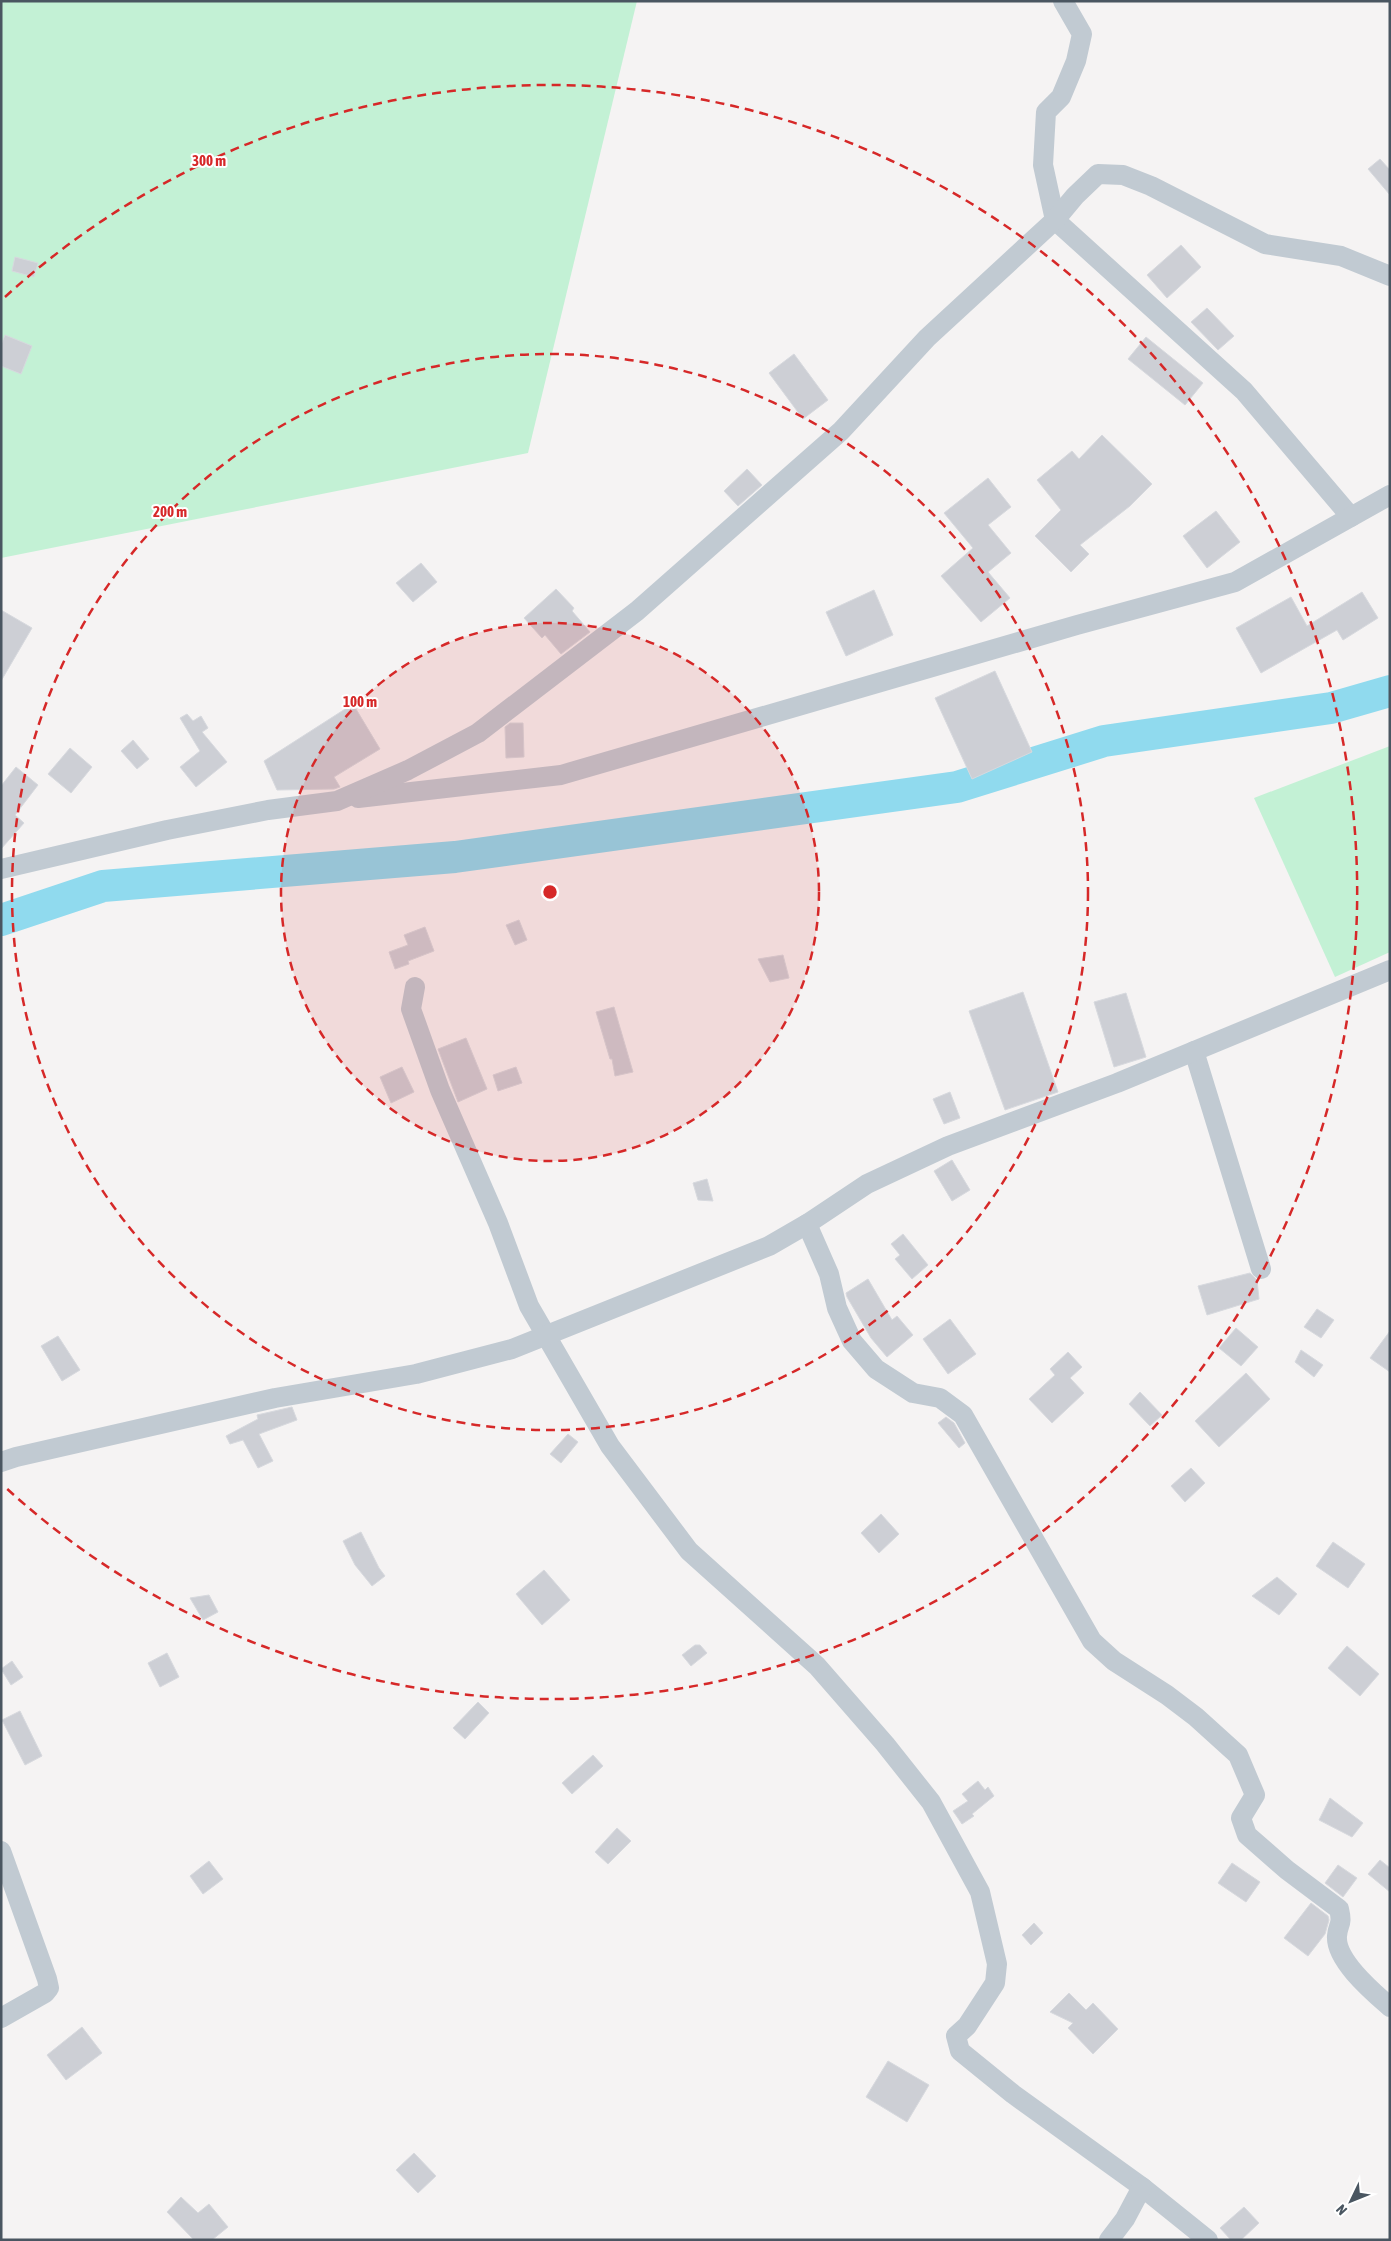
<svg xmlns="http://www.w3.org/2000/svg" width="1391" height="2241" font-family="'Asap Condensed',sans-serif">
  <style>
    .green { fill: #c3f1d5 }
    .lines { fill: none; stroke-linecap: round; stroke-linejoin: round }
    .river { stroke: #90daee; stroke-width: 32 }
    .building { fill: #cdcfd5; stroke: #d7d9de }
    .minor { stroke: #c1cad2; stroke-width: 20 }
    .ring { fill: none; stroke: #d62828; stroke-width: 2.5; stroke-dasharray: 9 6 }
    .centre { fill: #d62828; stroke: #fff; stroke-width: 2.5 }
    .ring-label { font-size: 15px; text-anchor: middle; font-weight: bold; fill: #d62828; stroke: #fff; stroke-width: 4; stroke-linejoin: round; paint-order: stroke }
  </style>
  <rect width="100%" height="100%" fill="#f5f3f3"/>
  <g class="green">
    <polygon points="1,1 637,1 528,453 1,558"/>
    <polygon points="1390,746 1390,952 1335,977 1254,798"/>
  </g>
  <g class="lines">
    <polyline class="river" points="1,920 103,886 455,857 957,787 1104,741 1331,708 1390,691"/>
  </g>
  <g class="building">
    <polygon points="1380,159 1390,170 1390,195 1368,169"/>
    <polygon points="1181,245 1201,267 1167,298 1147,275"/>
    <polygon points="15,257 38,263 34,277 12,271"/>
    <polygon points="1207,308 1234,336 1218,350 1191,322"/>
    <polygon points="5,335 32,346 21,374 1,366 1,345"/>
    <polygon points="1146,337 1203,383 1185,405 1128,359"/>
    <polygon points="794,354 828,400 803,419 769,373"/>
    <polygon points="1102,435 1152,484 1130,506 1080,545 1089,554 1071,572 1035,536 1061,510 1037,480 1072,451 1079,459"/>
    <polygon points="747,469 762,485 738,506 724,491"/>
    <polygon points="988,478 1011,507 988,525 1011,553 988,572 1010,598 981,622 941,576 973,548 944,513"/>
    <polygon points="1216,511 1240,542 1207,568 1183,536"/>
    <polygon points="421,563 437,582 413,602 396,583"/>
    <polygon points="556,589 574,608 572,611 590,632 561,654 545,635 542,638 524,618"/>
    <polygon points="874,590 893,635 846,656 826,612"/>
    <polygon points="1362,592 1378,618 1343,640 1337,630 1261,673 1236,628 1291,597 1307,626"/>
    <polygon points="1,610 32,628 1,681"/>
    <polygon points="995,671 1032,752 972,779 935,698"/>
    <polygon points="353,704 380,749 334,777 340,787 334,789 277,790 264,761"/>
    <polygon points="187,714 193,721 201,716 208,728 202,732 227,762 196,787 180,767 200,751 180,718"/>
    <polygon points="510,723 523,723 524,757 506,758 505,727"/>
    <polygon points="133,740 149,759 137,769 121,751"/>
    <polygon points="70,748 92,767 71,793 48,774"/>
    <polygon points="16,767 38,785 15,815 24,823 1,849 1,786"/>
    <polygon points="519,920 527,940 515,945 506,925"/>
    <polygon points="425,927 434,951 408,961 409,964 395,969 389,952 408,945 404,935"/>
    <polygon points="783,955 789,978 770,982 758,959"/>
    <polygon points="1023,992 1058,1092 1005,1110 969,1011"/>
    <polygon points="1126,993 1146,1057 1114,1067 1094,1002"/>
    <polygon points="614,1007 633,1072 615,1076 612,1059 610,1059 596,1012"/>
    <polygon points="466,1038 487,1089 458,1102 438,1049"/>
    <polygon points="402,1067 414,1092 391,1103 380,1077"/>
    <polygon points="516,1067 522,1083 498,1091 493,1075"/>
    <polygon points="950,1092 960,1118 944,1124 933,1099"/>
    <polygon points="952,1160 970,1190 952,1201 934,1171"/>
    <polygon points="707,1179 713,1201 698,1200 693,1183"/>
    <polygon points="903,1234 928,1265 912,1279 895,1259 900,1255 891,1244"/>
    <polygon points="1250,1273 1257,1280 1259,1299 1207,1315 1198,1286"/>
    <polygon points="868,1279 892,1320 897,1316 913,1335 887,1357 871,1338 847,1297 846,1293"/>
    <polygon points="1317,1309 1334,1320 1321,1338 1304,1327"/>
    <polygon points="950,1319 976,1354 948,1374 923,1339"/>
    <polygon points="1236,1328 1258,1347 1241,1366 1219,1348"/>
    <polygon points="1390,1331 1390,1372 1370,1358"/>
    <polygon points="58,1336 80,1370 62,1381 41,1346"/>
    <polygon points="1301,1350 1323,1365 1314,1377 1295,1362"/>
    <polygon points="1068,1352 1082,1367 1070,1378 1084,1393 1052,1423 1029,1399 1055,1375 1050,1369"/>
    <polygon points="1246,1373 1270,1399 1219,1447 1195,1421"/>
    <polygon points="1140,1392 1162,1415 1150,1426 1129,1404"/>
    <polygon points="292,1407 297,1420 259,1434 273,1461 258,1468 243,1440 230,1444 226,1436 258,1419 257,1415"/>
    <polygon points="946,1417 954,1423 965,1443 959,1448 938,1423"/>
    <polygon points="568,1434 578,1442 561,1463 550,1454"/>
    <polygon points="1191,1468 1205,1483 1185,1502 1171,1486"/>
    <polygon points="881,1514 899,1534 879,1553 861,1533"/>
    <polygon points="361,1532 379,1568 385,1576 372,1586 355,1565 343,1541"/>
    <polygon points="1333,1542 1365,1564 1348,1588 1316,1566"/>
    <polygon points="544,1570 570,1600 542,1625 516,1594"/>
    <polygon points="1277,1577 1297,1594 1279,1615 1252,1596"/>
    <polygon points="209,1595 218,1612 203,1620 190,1598"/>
    <polygon points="695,1645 700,1645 707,1653 691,1666 682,1655"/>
    <polygon points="1347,1646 1379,1674 1360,1696 1328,1668"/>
    <polygon points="167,1653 179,1677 160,1687 148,1663"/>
    <polygon points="12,1661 23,1677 11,1685 1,1669"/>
    <polygon points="478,1702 489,1713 465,1739 453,1728"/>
    <polygon points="20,1711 42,1756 25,1765 2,1720"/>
    <polygon points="593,1755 603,1766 572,1794 562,1783"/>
    <polygon points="978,1781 985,1790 988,1787 994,1796 972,1814 974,1816 962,1824 953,1811 968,1801 962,1794"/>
    <polygon points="1330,1798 1363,1823 1352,1837 1319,1820"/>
    <polygon points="617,1828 631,1841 608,1864 595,1852"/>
    <polygon points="1380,1860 1390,1868 1390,1892 1368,1874"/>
    <polygon points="209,1861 223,1879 203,1894 190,1876"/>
    <polygon points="1232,1863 1260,1882 1246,1902 1218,1883"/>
    <polygon points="1338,1865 1357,1878 1343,1897 1325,1883"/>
    <polygon points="1311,1903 1328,1916 1329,1920 1325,1934 1308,1956 1284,1938"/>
    <polygon points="1034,1923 1043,1933 1031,1945 1022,1935"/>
    <polygon points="1069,1993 1086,2010 1093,2003 1118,2029 1093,2054 1068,2028 1073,2023 1050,2012"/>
    <polygon points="82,2027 102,2053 66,2080 47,2055"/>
    <polygon points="888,2061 929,2085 907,2122 866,2097"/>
    <polygon points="414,2153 436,2176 418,2193 396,2170"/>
    <polygon points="181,2197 198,2213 209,2204 228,2227 212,2240 194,2240 167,2212"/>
    <polygon points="1244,2207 1259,2223 1241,2240 1231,2240 1220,2228"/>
  </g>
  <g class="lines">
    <g class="minor">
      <polyline points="1063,1 1082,34 1076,61 1061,97 1046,112 1043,165 1055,220 1244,391 1351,517"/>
      <polyline points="358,798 561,775 1077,625 1235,582 1390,495"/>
      <polyline points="1,869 167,830 268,810 337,801 408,770 478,733 637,611 841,431 927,338 1055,220 1075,196 1098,174 1123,175 1151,186 1265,244 1341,256 1390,276"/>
      <polyline points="415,987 411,1009 440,1090 498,1223 529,1306 610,1446 689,1551 817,1666 885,1744 931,1802 980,1892 997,1964 995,1983 967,2026 956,2036 960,2051 1013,2094 1142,2187 1208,2240"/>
      <polyline points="1194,1051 1261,1269"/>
      <path d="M 807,1224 L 829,1274 L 837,1308 L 852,1341 L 876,1369 L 913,1393 L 940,1398 L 963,1415 L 1092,1641 L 1114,1661 L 1167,1695 L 1196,1717 L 1238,1755 L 1255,1795 L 1241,1818 L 1247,1835 L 1287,1870 L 1339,1909 C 1343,1926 1338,1923 1337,1936 C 1335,1960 1373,1992 1390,2007"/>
      <polyline points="1,1462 16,1457 275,1398 416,1374 512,1349 769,1246 807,1224 867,1184 948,1146 1117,1083 1390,970"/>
      <polyline points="1,1851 47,1979 49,1988 45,1993 1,2018"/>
      <polyline points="1109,2240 1125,2219 1142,2187"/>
    </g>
  </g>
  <circle cx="550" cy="892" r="269" fill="#d62828" fill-opacity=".12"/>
  <g class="ring">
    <circle cx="550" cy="892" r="269"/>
    <circle cx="550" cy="892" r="538"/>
    <path d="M5 297A807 807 0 1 1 5 1487"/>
  </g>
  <circle cx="550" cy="892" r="8" class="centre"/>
  <g class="ring-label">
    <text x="209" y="166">300 m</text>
    <text x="170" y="517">200 m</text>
    <text x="360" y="707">100 m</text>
  </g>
  <rect width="1391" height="2241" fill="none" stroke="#4a5661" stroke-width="5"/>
  <g transform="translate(1351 2201) rotate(227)" stroke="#ffffff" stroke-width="4" paint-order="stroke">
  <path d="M0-4L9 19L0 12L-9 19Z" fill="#4a5661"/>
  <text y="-8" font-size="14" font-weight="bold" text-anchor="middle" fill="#4a5661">N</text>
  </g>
</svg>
